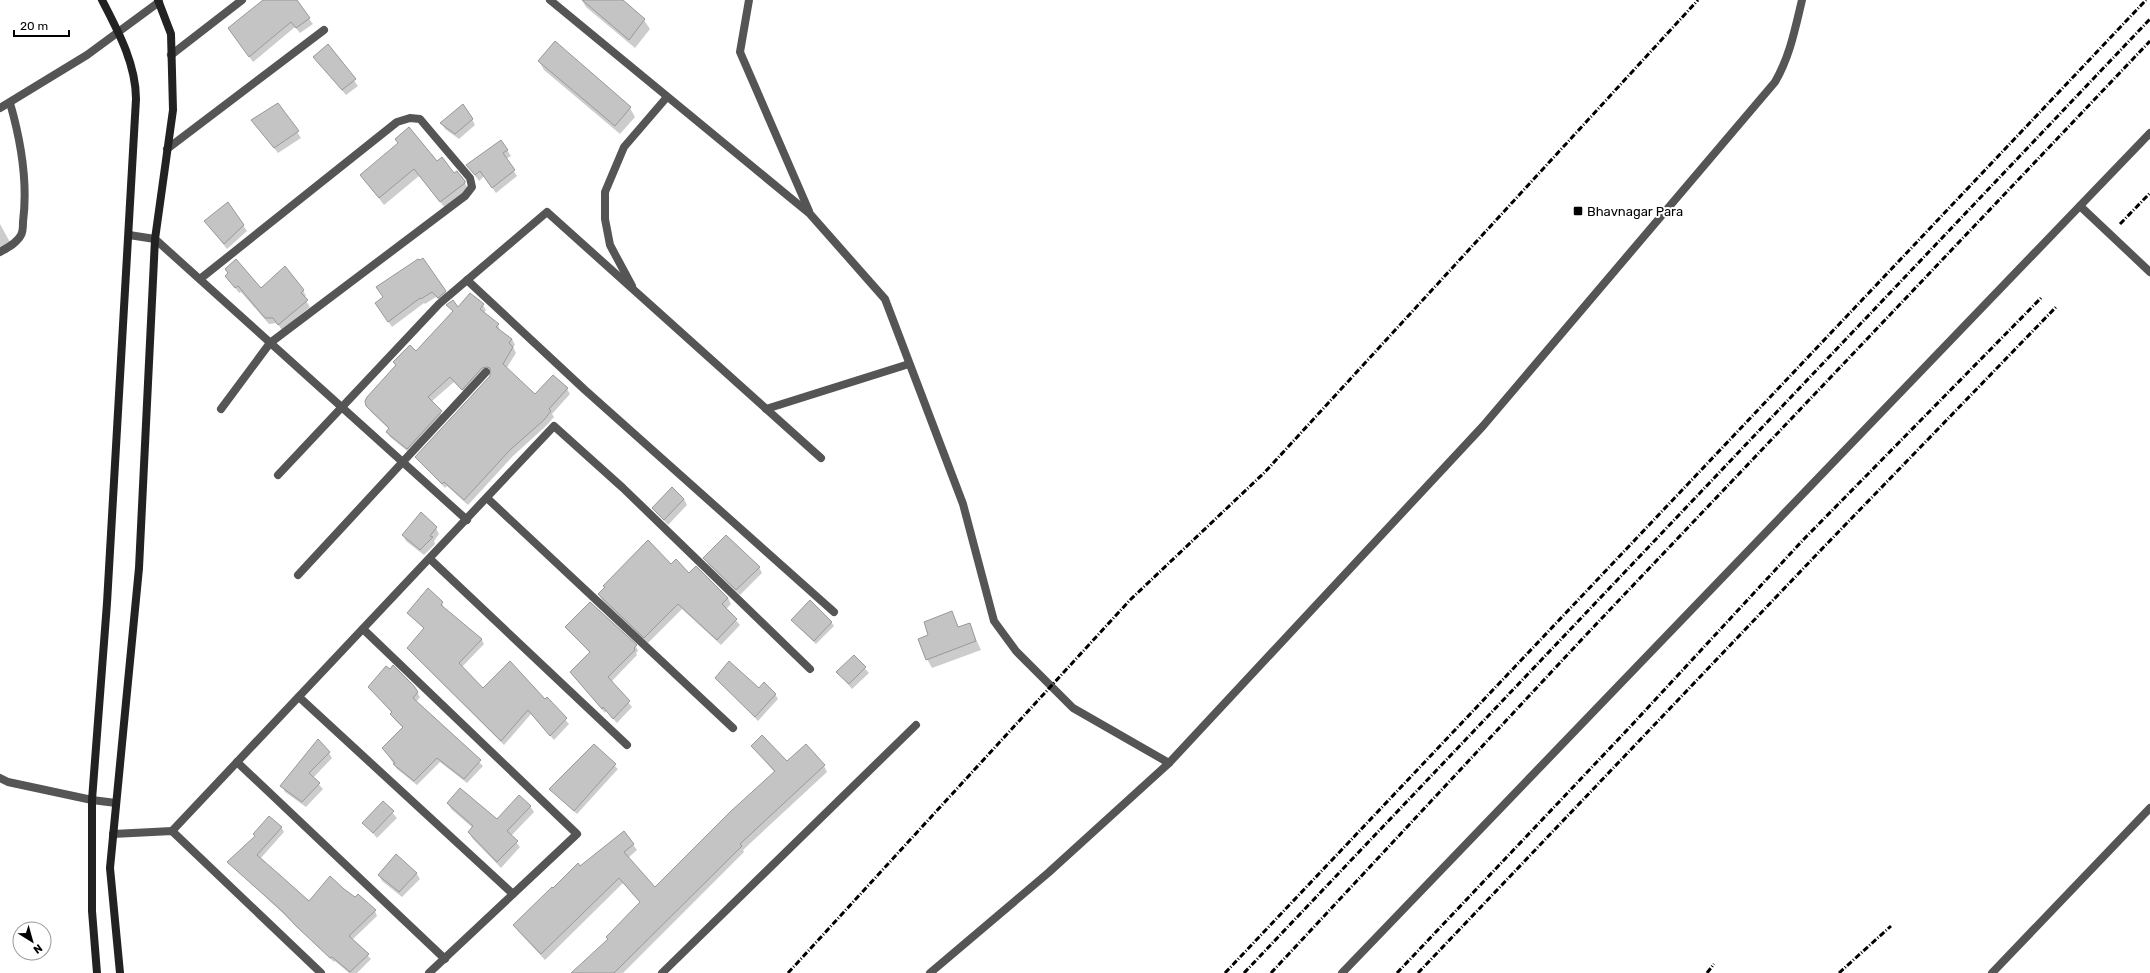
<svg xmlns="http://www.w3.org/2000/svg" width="2150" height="973" font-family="Rubik,sans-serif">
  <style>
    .shadow { fill: #0003 }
    .building { fill: #c4c4c4; stroke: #999 }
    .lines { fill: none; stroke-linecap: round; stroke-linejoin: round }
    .lane { stroke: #555; stroke-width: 8 }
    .street { stroke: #555; stroke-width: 8 }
    .secondary { stroke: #222; stroke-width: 8 }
    .rail { stroke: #000; stroke-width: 3; stroke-dasharray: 6 2 1 2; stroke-linecap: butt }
    .poi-dot { fill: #000; stroke: #fff; stroke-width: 1.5 }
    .labels { text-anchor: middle; stroke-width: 4; stroke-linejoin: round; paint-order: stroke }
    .poi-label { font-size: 13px; fill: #000; stroke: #fff; text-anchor: start }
  </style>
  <rect width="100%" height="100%" fill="#fff"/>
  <g class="shadow">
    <polygon points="264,0 295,0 313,24 300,33 295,27 253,62 229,29"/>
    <polygon points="582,0 622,0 644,20 650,29 635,48 586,7"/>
    <polygon points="328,46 358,86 346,95 314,57"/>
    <polygon points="539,61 630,108 635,117 620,134 544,70"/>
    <polygon points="278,104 301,138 278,153 256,126"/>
    <polygon points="472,119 475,125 459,139 445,129 442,124"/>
    <polygon points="399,144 437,162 465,183 469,191 446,209 419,176 384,205 361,175"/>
    <polygon points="507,150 511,156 506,159 517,176 496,193 484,176 479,181 467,165"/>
    <polygon points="228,203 247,231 227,249 205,221"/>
    <polygon points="0,224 11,244 0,249"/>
    <polygon points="226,276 261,289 303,290 306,296 304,298 310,307 282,330 277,323 269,324 241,292 239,293"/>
    <polygon points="445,291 449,297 442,303 436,297 425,304 424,303 392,327 380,309 384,298 381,293"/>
    <polygon points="448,305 458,309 483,305 486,310 484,313 498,324 500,331 512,339 515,345 513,347 516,353 506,369 535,395 567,389 570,394 552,414 554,417 547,425 513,456 468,505 447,486 445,488 416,457 491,376 491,371 485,373 466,394 454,382 431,402 444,417 411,454 390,437 387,432 389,429 371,412 367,406 396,366 394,363 416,352 453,312"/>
    <polygon points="684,499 687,505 668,525 653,508"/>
    <polygon points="436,528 439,534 434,541 435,544 424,555 406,541 403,535"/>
    <polygon points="705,558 759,567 762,573 740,595 708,564"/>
    <polygon points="671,565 689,574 696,568 728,598 731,604 726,609 740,625 721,645 682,609 648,643 602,600 599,594 605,588 604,586"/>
    <polygon points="442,603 444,608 482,640 484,644 462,667 483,689 544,700 547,698 569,724 554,740 531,714 504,745 411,652 424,629 409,613"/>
    <polygon points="952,613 959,628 969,624 981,650 932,668 927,659 930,635"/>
    <polygon points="831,622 834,626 816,644 795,624"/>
    <polygon points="566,627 636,646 638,651 636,653 637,655 611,682 632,707 617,723 606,711 605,713 574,676 590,653"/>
    <polygon points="854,656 869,673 852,689 837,672"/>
    <polygon points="716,678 775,694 778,699 758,721"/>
    <polygon points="413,686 420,697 416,702 483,766 467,783 440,762 417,785 397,769 383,748 403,728 394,719 392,713 369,687"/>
    <polygon points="594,746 618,769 577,814 551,789"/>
    <polygon points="752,746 787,762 824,766 827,772 743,850 744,852 623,973 572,973 609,940 641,903 623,883 545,960 518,931 514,925 580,867 624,832 637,850 628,858 655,889 775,773"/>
    <polygon points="329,753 332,758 313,778 323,789 306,807 285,792 282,786"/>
    <polygon points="383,802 397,818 377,838 364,823"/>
    <polygon points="448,803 497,820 530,806 534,812 511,836 520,847 501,868 472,838 469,832 473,828 451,809"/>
    <polygon points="281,827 284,832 260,859 309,902 355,899 375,911 377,916 352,940 371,959 357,973 349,973 335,961 334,962 229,862"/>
    <polygon points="396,856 417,874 420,879 402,897 382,881 379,875"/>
  </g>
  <g class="building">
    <polygon points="263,0 297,0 310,18 296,28 291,22 249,57 228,28"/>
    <polygon points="582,0 623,0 645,19 629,40"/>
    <polygon points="555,41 631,107 615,126 538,61"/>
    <polygon points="328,44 356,79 342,90 313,57"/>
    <polygon points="278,103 299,131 274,148 251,120"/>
    <polygon points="463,104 473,119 455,134 440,123"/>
    <polygon points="409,127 437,161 442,157 454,173 457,171 465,181 465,183 440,202 414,169 379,198 360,175 398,143 395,139"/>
    <polygon points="501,140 508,150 503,153 515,170 492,188 480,171 475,175 466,165"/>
    <polygon points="228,202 244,225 224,244 204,221"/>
    <polygon points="423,258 446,291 438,298 432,292 421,299 420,298 388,322 375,303 383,297 376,287 418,259 420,260"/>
    <polygon points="236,259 261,288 285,266 304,290 301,293 308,300 278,325 273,318 265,318 238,286 235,288 225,276 228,273 225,269"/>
    <polygon points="470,293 484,304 480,309 499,324 496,327 512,339 509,343 513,347 503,364 535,394 553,375 568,388 549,409 551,411 544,420 510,450 464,500 444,482 442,484 415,457 490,376 490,368 487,367 482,368 462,390 450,377 428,397 442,411 407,449 386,432 389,428 366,406 365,401 367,397 396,365 393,362 410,345 416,351 453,311 446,305 453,300 458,307"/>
    <polygon points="672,487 684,499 664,520 652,508"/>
    <polygon points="421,512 437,527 430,536 433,537 420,550 402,535"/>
    <polygon points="726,535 760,567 736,590 703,558"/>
    <polygon points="648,540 671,564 676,559 689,573 696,566 728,598 722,604 737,619 717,640 678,604 644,638 598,594 605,587 603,586"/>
    <polygon points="428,588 443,602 441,605 482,639 459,663 483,688 510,661 545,699 547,697 567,718 550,736 528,710 501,741 407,648 424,628 407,613"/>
    <polygon points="810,600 832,622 814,641 791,620"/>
    <polygon points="590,602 637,645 634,648 635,650 608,677 630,701 613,719 603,707 602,709 570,672 590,652 565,627"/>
    <polygon points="952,611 958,627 970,623 976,641 926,660 918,639 928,635 924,622"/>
    <polygon points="854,655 866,667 849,684 836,672"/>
    <polygon points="729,661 759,688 764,682 776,694 755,717 715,678"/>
    <polygon points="393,665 414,686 418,692 413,698 481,760 464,779 437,758 414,781 393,764 395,763 382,748 403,727 390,714 392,712 368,687 386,666 390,669"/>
    <polygon points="762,735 787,761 806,744 825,765 740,844 742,846 614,973 571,973 608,939 606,937 640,902 619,878 541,954 513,925 552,887 553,888 578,863 580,866 624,831 634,844 624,852 655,887 730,812 775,771 751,746"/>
    <polygon points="318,739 330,752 309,773 320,783 302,802 280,786"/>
    <polygon points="594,744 616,764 574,811 549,789"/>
    <polygon points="460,788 497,819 519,795 531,806 507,831 518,841 497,862 468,832 473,826 447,803"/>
    <polygon points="383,801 394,811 373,833 362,823"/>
    <polygon points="269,816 282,827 257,855 281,876 309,901 330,876 344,889 355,897 358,894 376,910 349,936 369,954 350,972 332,957 330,958 296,926 283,912 227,862 255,836 253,834"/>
    <polygon points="396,854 417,873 399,892 378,875"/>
  </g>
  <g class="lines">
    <g class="lane">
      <polyline points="2080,206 2150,272"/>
      <path d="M 1169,763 L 1483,426 L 1775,82 C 1790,56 1795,29 1802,0"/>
      <polyline points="1342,973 2150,133"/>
      <polyline points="1992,973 2150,808"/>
    </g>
    <g class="street">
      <polyline points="550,0 810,214 885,299 963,504 994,621 1016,651 1073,708 1169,763 1048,873 930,973"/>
      <polyline points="749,0 740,52 809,211"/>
      <polyline points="171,55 242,0"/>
      <polyline points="0,108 87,55 159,2"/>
      <polyline points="167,149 324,30"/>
      <polyline points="129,235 155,239 467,520"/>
      <path d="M 0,252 C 7,248 17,243 21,235 C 23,232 23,226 23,222 C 28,183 21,141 10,103"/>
      <polyline points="200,279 397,122 410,118 420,119 470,178 472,187 465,196 270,343 221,409"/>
      <polyline points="467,280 585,390 834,612"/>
      <polyline points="632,286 610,245 605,219 605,192 624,147 667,97"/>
      <polyline points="766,409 909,364"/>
      <polyline points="278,475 439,304 547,212 821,458"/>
      <polyline points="487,498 733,728"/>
      <polyline points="430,559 627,745"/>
      <polyline points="298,575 486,372"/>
      <polyline points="363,629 577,834 429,973"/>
      <polyline points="299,697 513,894"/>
      <polyline points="237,762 445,959"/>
      <polyline points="0,778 8,782 92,800 116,803"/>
      <polyline points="172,831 554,426 623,488 810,669"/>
      <polyline points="113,834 172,831 321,973"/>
      <polyline points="662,973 916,725"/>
    </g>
    <g class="secondary">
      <path d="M 97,973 L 92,911 L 92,800 L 107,603 L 136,99 C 136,64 118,31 102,0"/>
      <polyline points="120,973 110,868 139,568 155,239 173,110 171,34 158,0"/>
    </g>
    <g class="rail">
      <polyline points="2120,224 2150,193"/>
      <polyline points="788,973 1130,600 1265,472 1698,0"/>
      <polyline points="1225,973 2146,0"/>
      <polyline points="1244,973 2150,19"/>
      <polyline points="1271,973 1584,637 2150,41"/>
      <polyline points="1397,973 1629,728 1803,540 2042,297"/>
      <polyline points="1418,973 1818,553 2057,306"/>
      <polyline points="1707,973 1714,964"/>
      <polyline points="1839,973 1891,926"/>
    </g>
  </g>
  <rect class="poi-dot" x="1573" y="206" width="10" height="10" rx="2"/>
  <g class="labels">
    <g class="poi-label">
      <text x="1587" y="216">Bhavnagar Para</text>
    </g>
  </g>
  <g transform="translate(32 941) rotate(143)"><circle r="19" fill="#ffffff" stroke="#999999"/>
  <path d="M0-3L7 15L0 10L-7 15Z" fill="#000000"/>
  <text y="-6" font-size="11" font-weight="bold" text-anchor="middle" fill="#000000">N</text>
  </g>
  <path d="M14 30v6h55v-6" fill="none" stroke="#000000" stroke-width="2"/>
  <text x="20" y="30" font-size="12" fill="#000000" stroke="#ffffff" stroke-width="3" paint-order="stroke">20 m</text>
</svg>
